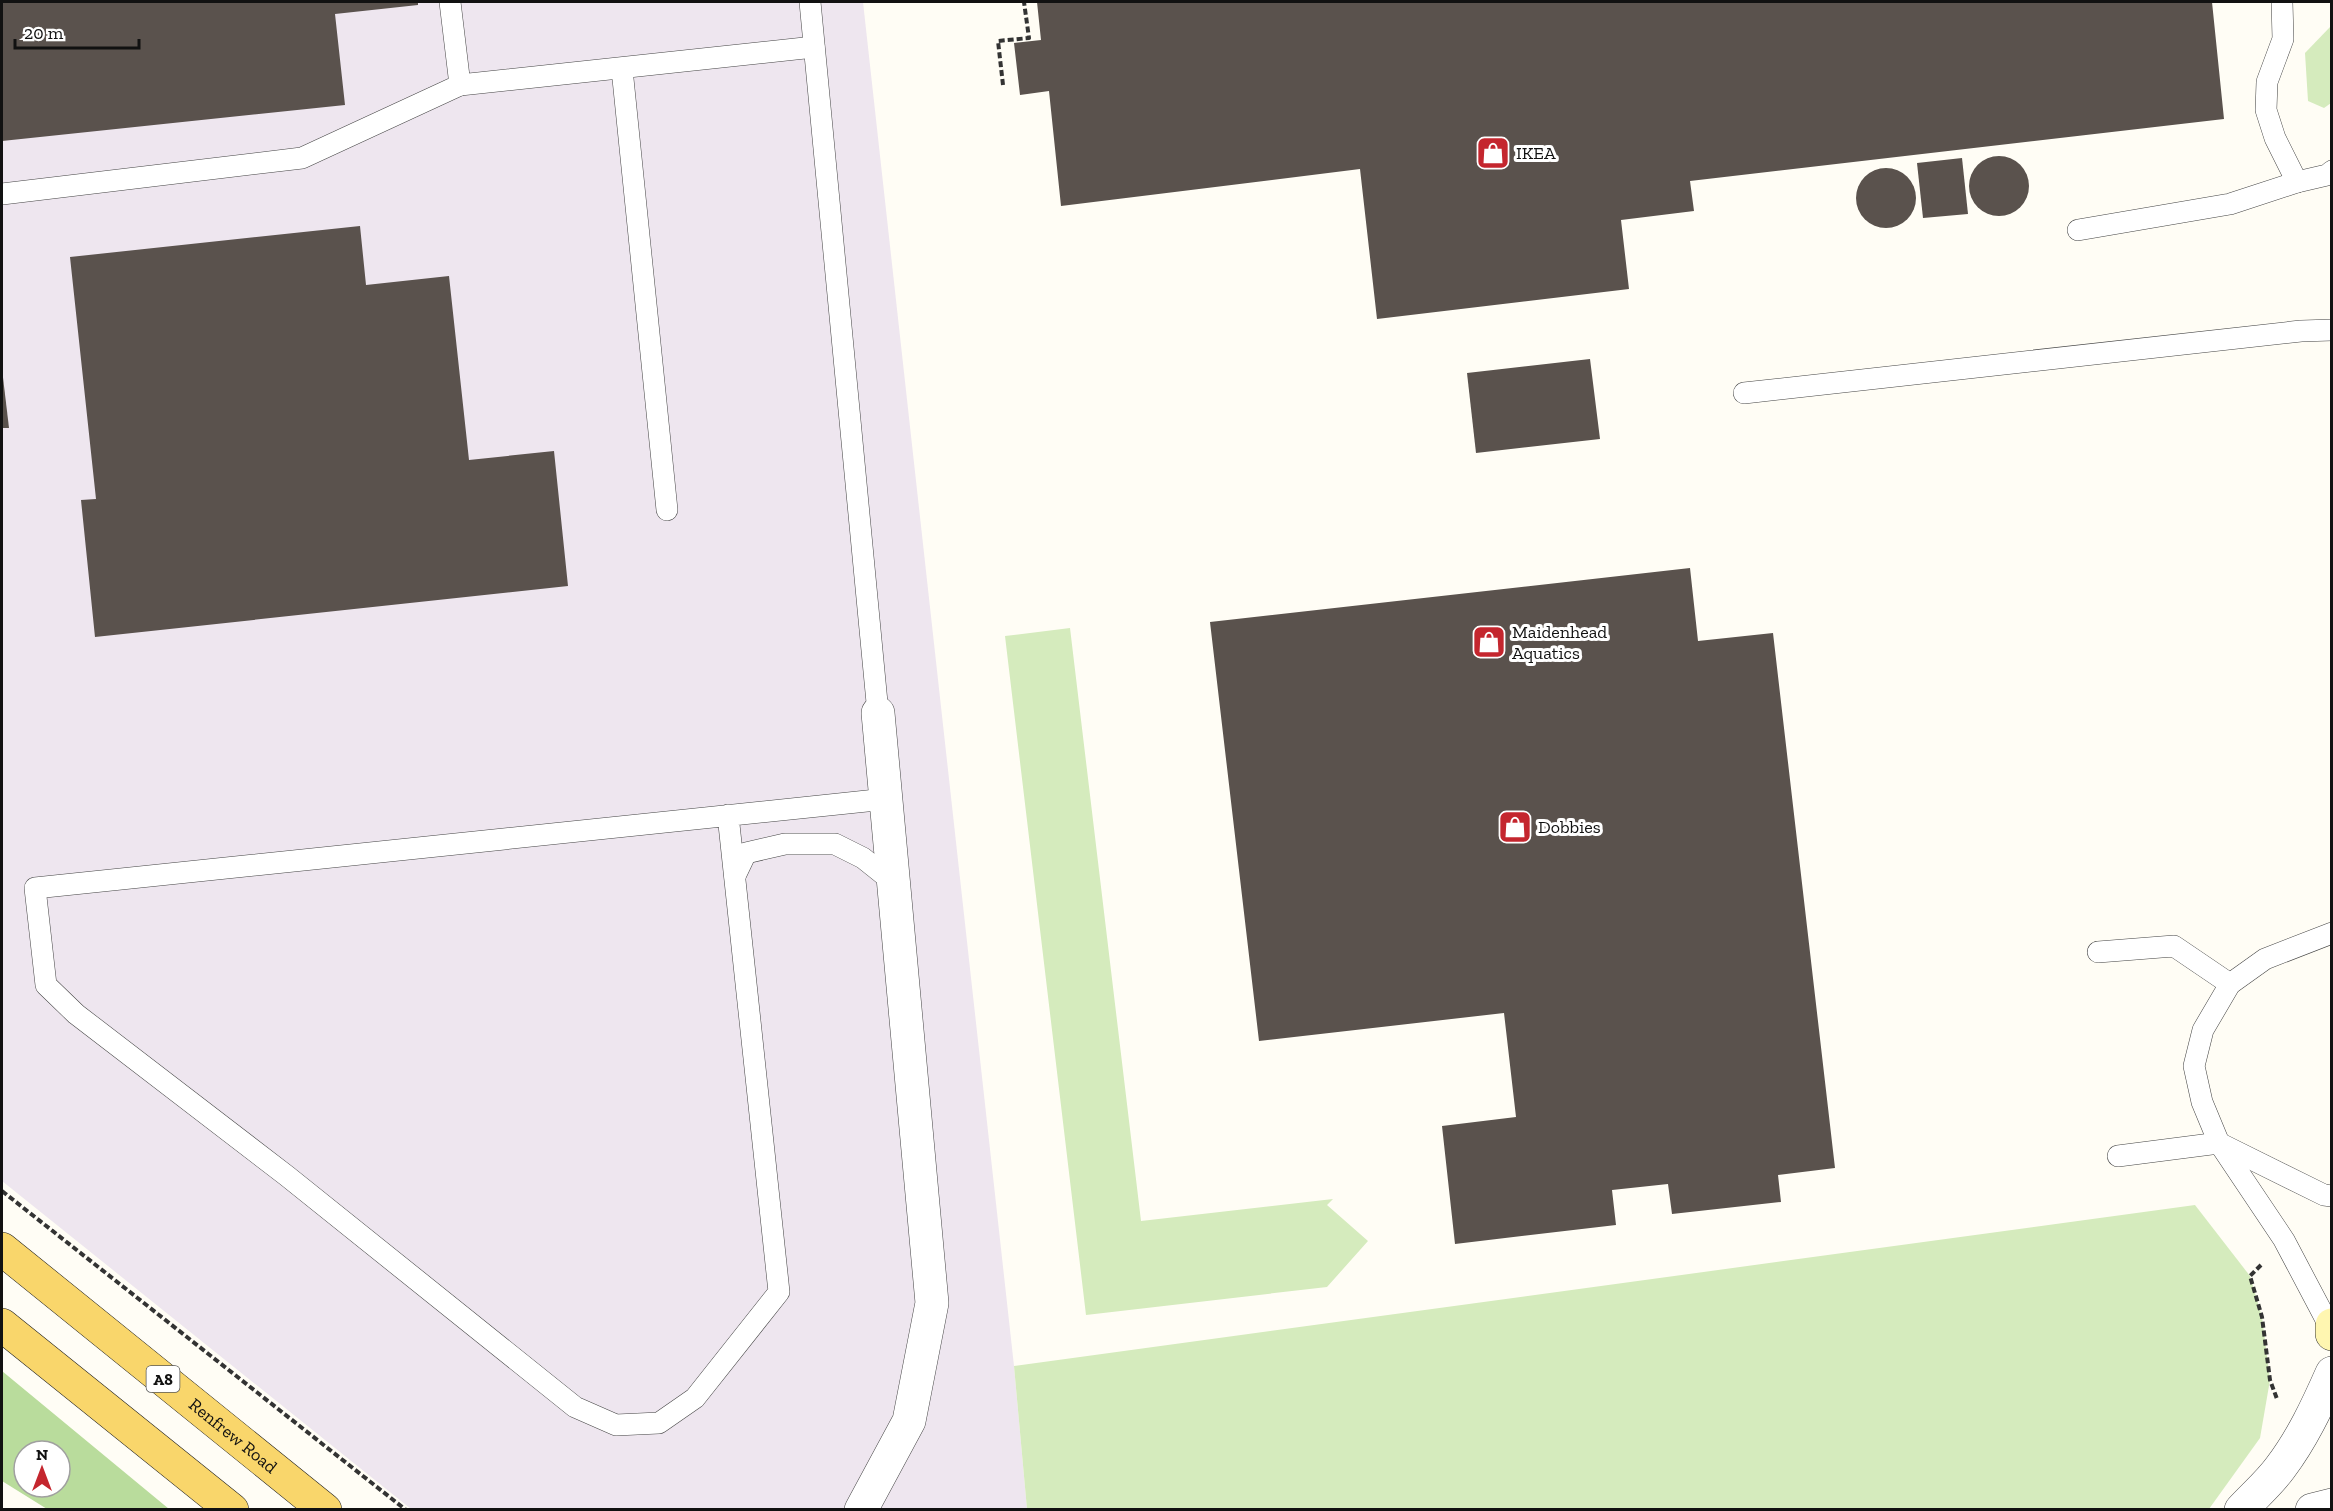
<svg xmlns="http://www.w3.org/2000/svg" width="2333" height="1511" font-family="'Zilla Slab',serif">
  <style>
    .industrial { fill: #eee6ef }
    .green { fill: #d5ebbd }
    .forest { fill: #b9dc9c; fill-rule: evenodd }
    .building { fill: #5a524d }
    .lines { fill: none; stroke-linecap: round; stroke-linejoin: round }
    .lane-casing { stroke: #444; stroke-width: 22 }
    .street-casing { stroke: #444; stroke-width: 34 }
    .secondary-casing { stroke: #333; stroke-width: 34 }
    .primary-casing { stroke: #222; stroke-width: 34 }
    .path { stroke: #333; stroke-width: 4; stroke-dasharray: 6 3; stroke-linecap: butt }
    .lane { stroke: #fff; stroke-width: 21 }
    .street { stroke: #fff; stroke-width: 33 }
    .secondary { stroke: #fff6b0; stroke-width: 33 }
    .primary { stroke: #f9d66b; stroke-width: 33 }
    .labels { text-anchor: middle; stroke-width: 6; stroke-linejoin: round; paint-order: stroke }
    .shield { fill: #fff; stroke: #585858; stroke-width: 1.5 }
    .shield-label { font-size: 16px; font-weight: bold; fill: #111 }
    .poi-label { font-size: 18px; fill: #111; stroke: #fff; text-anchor: start }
    .street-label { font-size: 18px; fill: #111; stroke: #fff }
  </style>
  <rect width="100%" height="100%" fill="#fffdf5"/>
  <polygon class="industrial" points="2,2 863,2 1014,1366 1027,1509 411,1509 2,1181"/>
  <g class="green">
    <polygon points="2331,26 2331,103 2324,108 2308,101 2305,53"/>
    <polygon points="1070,628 1141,1221 1333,1199 1327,1205 1368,1241 1327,1287 1086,1315 1005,636"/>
    <polygon points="2195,1205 2250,1276 2262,1317 2270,1380 2260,1438 2209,1509 1027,1509 1014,1366"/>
  </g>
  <path class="forest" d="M 2,1371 L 169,1509 L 47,1509 L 2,1481 ZM 24,1451 L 60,1451 L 60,1487 L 24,1487 Z"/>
  <g class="building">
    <polygon points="2,2 418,2 418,5 335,14 345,105 2,141"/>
    <polygon points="1037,2 2212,2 2224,119 1690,181 1694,211 1621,220 1629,289 1377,319 1360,169 1061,206 1049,91 1020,95 1014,43 1041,40"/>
    <circle cx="1999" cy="186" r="30"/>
    <polygon points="1962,158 1968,214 1923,218 1917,163"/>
    <circle cx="1886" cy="198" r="30"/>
    <polygon points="360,226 366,285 449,276 469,460 554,451 568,586 95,637 81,500 96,499 70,257"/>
    <polygon points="1590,359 1600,439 1476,453 1467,373"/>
    <polygon points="2,369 9,428 2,428"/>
    <polygon points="1690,568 1698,641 1773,633 1835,1168 1778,1175 1781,1202 1672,1214 1668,1184 1612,1190 1616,1225 1455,1244 1442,1126 1516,1117 1504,1013 1259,1041 1210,622"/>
  </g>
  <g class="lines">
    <g class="lane-casing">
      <g id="lane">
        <polyline points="450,2 460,85 814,47"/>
        <polyline points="810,2 878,713"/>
        <polyline points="2282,2 2283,39 2267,82 2266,110 2275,138 2297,182"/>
        <polyline points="622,69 667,510"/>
        <polyline points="2,194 302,158 460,85"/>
        <polyline points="2078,230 2230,204 2297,182 2327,175 2332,171"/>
        <polyline points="1744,393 2301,331 2332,330"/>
        <polyline points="728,815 779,1292 695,1398 659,1423 616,1425 575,1407 287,1176 76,1014 46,985 35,888 886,799"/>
        <polyline points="735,876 746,853 785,844 835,844 863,858 893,882"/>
        <polyline points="2098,952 2174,946 2230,984"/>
        <polyline points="2118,1156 2219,1143 2324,1195 2332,1196"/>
        <polyline points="2331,1329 2284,1240 2219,1143 2202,1102 2194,1066 2203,1030 2230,984 2265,959 2332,933"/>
      </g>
    </g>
    <g class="street-casing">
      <g id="street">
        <polyline points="861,1510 909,1421 932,1303 878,713"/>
        <path d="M 2241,1510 C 2254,1496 2269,1483 2280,1468 C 2302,1439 2317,1407 2332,1373"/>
        <polyline points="2312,1510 2332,1505"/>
      </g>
    </g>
    <g class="secondary-casing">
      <polyline id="secondary" points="2332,1325 2332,1334"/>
    </g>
    <g class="primary-casing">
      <g id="primary">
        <path id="s1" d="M 2,1249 L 325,1510"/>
        <polyline points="2,1325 232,1510"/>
      </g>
    </g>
    <g class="path">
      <polyline points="1003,85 998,41 1029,38 1024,2"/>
      <polyline points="2,1191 406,1510"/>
      <polyline points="2261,1265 2250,1276 2262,1317 2270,1380 2277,1399"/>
    </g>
    <use href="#lane" class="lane"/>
    <use href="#street" class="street"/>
    <use href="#secondary" class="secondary"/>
    <use href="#primary" class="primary"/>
  </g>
  <defs>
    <g id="shop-square" transform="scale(1.725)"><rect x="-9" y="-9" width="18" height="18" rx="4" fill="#c4262e" stroke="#fff"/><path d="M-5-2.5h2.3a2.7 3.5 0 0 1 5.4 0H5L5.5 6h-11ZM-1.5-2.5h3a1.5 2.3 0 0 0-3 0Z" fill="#fff"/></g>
  </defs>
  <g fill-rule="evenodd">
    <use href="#shop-square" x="1493" y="153"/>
    <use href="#shop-square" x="1489" y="642"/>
    <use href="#shop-square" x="1515" y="827"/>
  </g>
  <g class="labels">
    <rect class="shield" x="146.5" y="1366" width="33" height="26" rx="4.5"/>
    <g class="shield-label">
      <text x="163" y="1385">A8</text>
    </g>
    <g class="poi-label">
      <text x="1516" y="159">IKEA</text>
      <text x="1512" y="638">Maidenhead<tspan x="1512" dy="21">Aquatics</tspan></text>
      <text x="1538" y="833">Dobbies</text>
    </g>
    <g class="street-label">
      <text dy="6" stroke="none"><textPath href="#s1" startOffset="297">Renfrew Road</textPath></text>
    </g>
  </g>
  <rect width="2333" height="1511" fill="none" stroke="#111111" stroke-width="6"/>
  <g transform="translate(42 1469)"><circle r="28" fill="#ffffff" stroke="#a0a0a0" stroke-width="1.5"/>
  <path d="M0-4.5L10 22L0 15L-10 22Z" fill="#c4262e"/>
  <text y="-9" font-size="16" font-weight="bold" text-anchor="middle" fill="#111111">N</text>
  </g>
  <path d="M15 39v9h124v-9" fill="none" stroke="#111111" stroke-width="3"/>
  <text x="24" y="39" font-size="18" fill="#111111" stroke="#ffffff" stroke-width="4.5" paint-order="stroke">20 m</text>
</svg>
